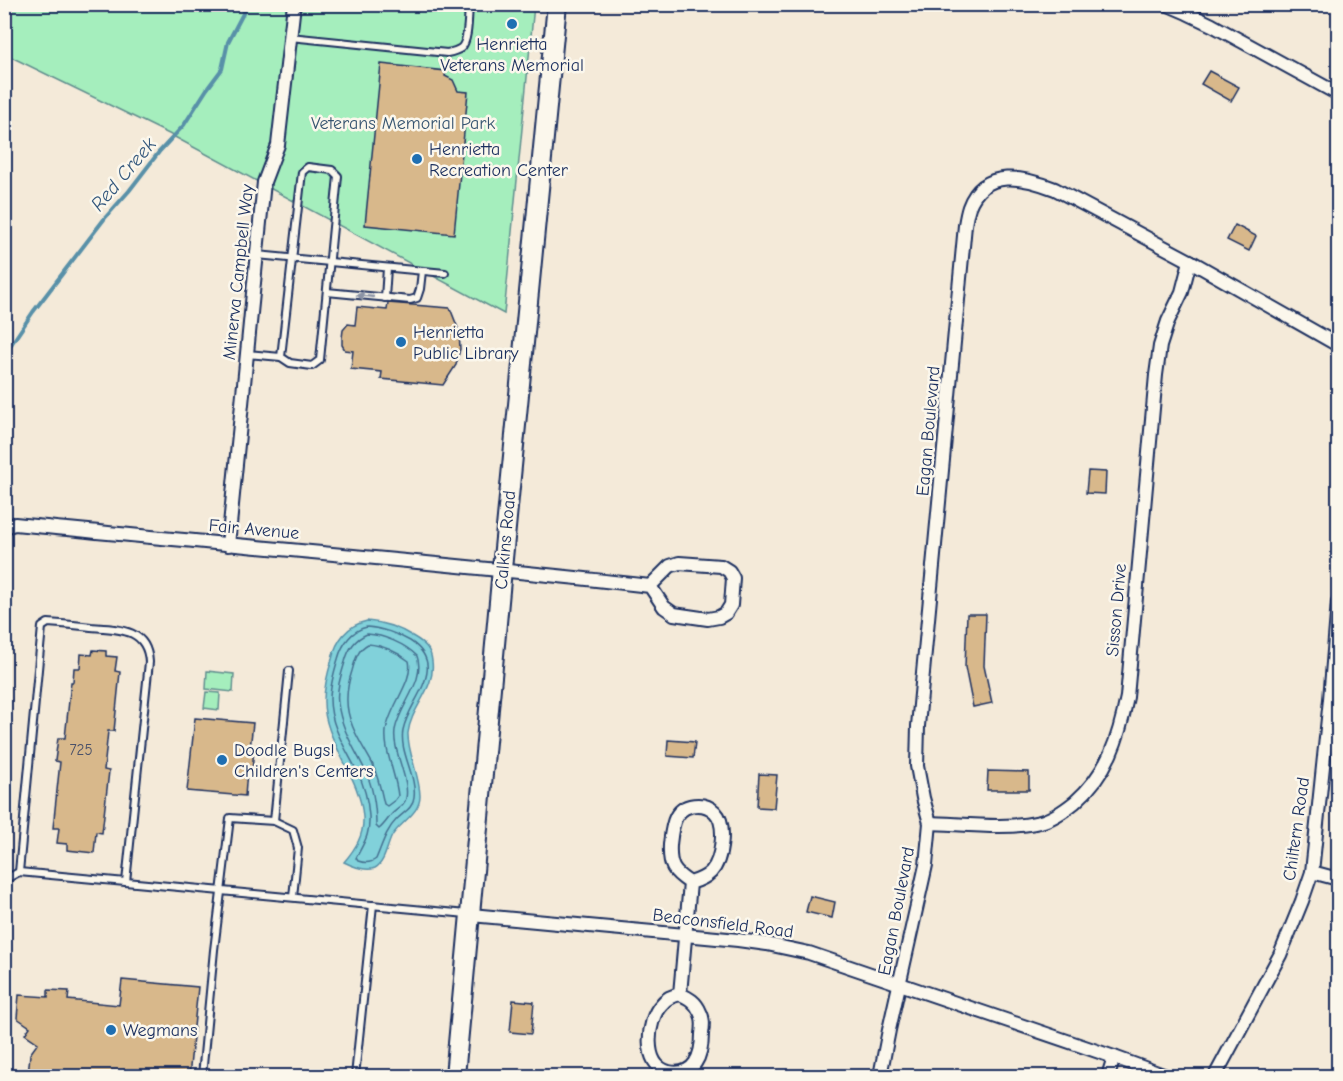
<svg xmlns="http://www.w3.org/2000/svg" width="1343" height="1081" font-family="'Comic Neue',sans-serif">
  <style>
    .green { fill: #a5eebd; stroke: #608e8e; stroke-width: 1.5 }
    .water { fill: #81d1da; stroke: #5890a8; stroke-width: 1.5 }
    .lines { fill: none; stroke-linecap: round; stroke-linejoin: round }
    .shore { stroke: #447090; stroke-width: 1.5 }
    .stream { stroke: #5890a8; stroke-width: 4 }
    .building { fill: #d8b88b; stroke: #1b2f5e; stroke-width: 1.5 }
    .lane-casing { stroke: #1b2f5e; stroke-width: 10 }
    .street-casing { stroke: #1b2f5e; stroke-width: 16 }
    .secondary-casing { stroke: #1b2f5e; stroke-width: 22 }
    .lane { stroke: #fbf7ec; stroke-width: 6 }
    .street { stroke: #fbf7ec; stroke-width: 12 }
    .secondary { stroke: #fbf7ec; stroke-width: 18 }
    .oneway { fill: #8b93a5 }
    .poi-dot { fill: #1f6fb2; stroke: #fbf7ec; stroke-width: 2 }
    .labels { text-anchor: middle; stroke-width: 5; stroke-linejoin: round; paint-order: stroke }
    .number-label { font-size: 15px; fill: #4a5169 }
    .poi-label { font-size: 18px; fill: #1b2f5e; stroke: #fbf7ec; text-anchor: start }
    .park-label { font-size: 18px; fill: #375571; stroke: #fbf7ec }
    .street-label { font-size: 18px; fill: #1b2f5e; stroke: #fbf7ec }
    .water-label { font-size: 20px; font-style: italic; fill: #34587d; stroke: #fbf7ec }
  </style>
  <rect width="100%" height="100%" fill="#f4ead9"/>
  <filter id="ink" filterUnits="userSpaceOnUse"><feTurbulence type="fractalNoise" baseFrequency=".0167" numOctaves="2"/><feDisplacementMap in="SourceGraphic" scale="12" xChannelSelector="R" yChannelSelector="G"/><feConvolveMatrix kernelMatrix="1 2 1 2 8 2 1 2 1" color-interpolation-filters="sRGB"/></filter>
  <g filter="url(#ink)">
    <g class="green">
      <polygon points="4,5 534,5 504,314 171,135 5,54"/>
      <polygon points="207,671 234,674 233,692 206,689"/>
      <polygon points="206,692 220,693 219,710 204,708"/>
    </g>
    <path class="water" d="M 367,621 C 382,622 400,628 414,637 C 424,643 431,649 432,661 C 436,689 411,707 408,733 C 407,751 420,776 420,796 C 420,814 400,822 392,836 C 387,845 385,863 375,868 C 365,872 352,866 344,862 C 356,848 364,835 363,817 C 360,774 323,741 324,700 C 324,686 328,672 332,659 C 336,641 347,625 367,621 Z"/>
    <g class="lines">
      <g class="shore">
        <path d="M 367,627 C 381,628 398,634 410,641 C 450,667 409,699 403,730 C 399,753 417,775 414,798 C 413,808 404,812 397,819 C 386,830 382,845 376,859 C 370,864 364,863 358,861 L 356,858 C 364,842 370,836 369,816 C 368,801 364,785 357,771 C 346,749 330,726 330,699 C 330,686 334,672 338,659 C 342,644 352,630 367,627 Z"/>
        <path d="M 367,634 C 384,635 405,644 417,656 C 426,681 400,704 395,730 C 392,751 410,779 406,798 C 405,806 396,809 391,815 C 387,820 384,825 379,829 L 376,826 C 376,806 373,786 364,768 C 353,746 341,728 338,703 C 336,690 341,675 345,662 C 348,650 355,639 367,634 Z"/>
        <path d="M 368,644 C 382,645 398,652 409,661 C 414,681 389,707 386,731 C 384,752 396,774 398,796 L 395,800 L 387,806 L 384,804 C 381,790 378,776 372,763 C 361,743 346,722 347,698 C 347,689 349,680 352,671 C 355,660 358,649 368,644 Z"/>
      </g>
      <polyline class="stream" points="4,355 33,312 105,218 129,191 159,152 184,125 207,89 222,69 228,42 248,4"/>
    </g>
    <g class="building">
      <polygon points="381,64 446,71 445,76 453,80 458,91 468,92 454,234 365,225"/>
      <polygon points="1209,71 1239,87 1231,101 1201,84"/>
      <polygon points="1235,225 1256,236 1249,251 1227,240"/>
      <polygon points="388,303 450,308 459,331 460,349 456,365 443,385 381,379 382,372 351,369 353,351 345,350 342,345 342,338 343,330 348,324 355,325 357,307 387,310"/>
      <polygon points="1088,471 1106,472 1105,494 1086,493"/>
      <polygon points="967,614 986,614 984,666 992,703 973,707 965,667"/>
      <polygon points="93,650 106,651 106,656 117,657 115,671 120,672 114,731 108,731 104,770 109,771 102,833 96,832 94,853 67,850 67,844 57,843 59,828 53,828 60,762 55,761 58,738 65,738 71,682 73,682 74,668 80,668 81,654 92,655"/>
      <polygon points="195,718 253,723 250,749 254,749 252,771 247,771 245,796 187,791"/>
      <polygon points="668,740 695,742 693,758 667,756"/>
      <polygon points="988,771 1029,772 1029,790 987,790"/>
      <polygon points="759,774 777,775 774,808 757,807"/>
      <polygon points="810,896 835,902 832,918 806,912"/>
      <polygon points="122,980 198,987 189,1077 28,1077 30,1054 38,1043 25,1034 30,1027 17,1018 19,995 48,997 48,990 69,991 68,1000 119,1005"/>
      <polygon points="513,1000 534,1002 531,1034 510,1032"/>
    </g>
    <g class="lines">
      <g class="lane-casing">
        <g id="lane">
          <path d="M 290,37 L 447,53 C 452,52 457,51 461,48 C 469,41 468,15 469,4"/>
          <polygon points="308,167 332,170 338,176 320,360 312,366 290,363 281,357 302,172"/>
          <polyline points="257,255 445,273"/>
          <polyline points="327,292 410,300 417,298 420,289 422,271"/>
          <polyline points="385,298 387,268"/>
          <polyline points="247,354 281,357"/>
          <polyline points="274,821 289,671"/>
          <path d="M 19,872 L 42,627 L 48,623 C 63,624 77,625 91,627 C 118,629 147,628 149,662 L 126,882"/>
          <polyline points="4,880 19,872 467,914"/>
          <polyline points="202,1076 214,950 230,818 274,821 293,830 298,848 293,897"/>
          <polyline points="355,1076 373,905"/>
        </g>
      </g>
      <g class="street-casing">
        <g id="street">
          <polyline points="1166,4 1187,13 1212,25 1338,94"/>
          <path d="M 4,527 L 15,524 C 227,545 439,562 650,586 L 664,607 L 674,614 L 708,619 L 719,617 L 726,613 L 731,605 L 733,578 L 729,571 L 721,566 L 679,563 L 670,566 L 650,586"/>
          <polyline points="228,545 264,182 278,145 294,4"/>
          <path d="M 930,823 C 963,824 1007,830 1040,822 C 1053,819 1065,810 1075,802 C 1108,773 1119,738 1127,697 L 1156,375 L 1160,346 L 1168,321 L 1182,292 L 1190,261"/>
          <polyline points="1312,872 1338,879"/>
          <polyline points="471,915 738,940 767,944 809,953 1114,1057 1166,1076"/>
          <path d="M 680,994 C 689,998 696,1002 700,1012 C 704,1019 703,1027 702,1034 C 702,1055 695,1077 669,1072 C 642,1066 647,1020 661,1005 C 666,998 672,996 680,994 L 690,883 C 697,881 705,878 711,872 C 722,860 727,824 715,812 C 710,807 704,805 698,805 C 673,805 672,827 670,845 C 669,866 673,872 690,883"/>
          <path d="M 880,1076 L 889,1030 L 926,865 L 930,823 L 923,798 L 917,766 L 918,726 L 965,225 C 966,219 967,213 969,207 C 984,167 1025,177 1055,189 L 1190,261 L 1338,345"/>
          <polyline points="1108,1076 1114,1057"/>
          <polyline points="1215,1076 1280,955 1302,901 1312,872 1330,699 1338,602"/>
        </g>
      </g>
      <g class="secondary-casing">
        <polyline id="secondary" points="455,1076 502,569 557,4"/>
      </g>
      <use href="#lane" class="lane"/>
      <use href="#street" class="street"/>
      <use href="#secondary" class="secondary"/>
    </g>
    <defs><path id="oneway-solid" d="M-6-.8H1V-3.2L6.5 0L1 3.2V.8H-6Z" transform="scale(1.5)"/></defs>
    <use class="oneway" href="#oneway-solid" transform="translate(365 296) rotate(-174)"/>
  </g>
  <g class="poi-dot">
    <circle cx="512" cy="24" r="6"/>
    <circle cx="417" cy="159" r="6"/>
    <circle cx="401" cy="342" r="6"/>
    <circle cx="222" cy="760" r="6"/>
    <circle cx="111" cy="1030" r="6"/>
  </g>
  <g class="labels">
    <g class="number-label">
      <text x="81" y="755">725</text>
    </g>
    <g class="poi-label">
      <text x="512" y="50" text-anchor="middle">Henrietta<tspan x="512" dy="21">Veterans Memorial</tspan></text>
      <text x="429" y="155">Henrietta<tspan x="429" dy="21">Recreation Center</tspan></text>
      <text x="413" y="338">Henrietta<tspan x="413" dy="21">Public Library</tspan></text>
      <text x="234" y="756">Doodle Bugs!<tspan x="234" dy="21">Children's Centers</tspan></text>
      <text x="123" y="1036">Wegmans</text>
    </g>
    <g class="park-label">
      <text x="403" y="129">Veterans Memorial Park</text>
    </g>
    <g class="street-label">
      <text transform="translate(238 272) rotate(-84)" y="6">Minerva Campbell Way</text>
      <text transform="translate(928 431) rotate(-85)" y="6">Eagan Boulevard</text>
      <text transform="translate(254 529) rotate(5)" y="6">Fair Avenue</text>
      <text transform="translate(505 540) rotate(-85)" y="6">Calkins Road</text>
      <text transform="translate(1116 610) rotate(-85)" y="6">Sisson Drive</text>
      <text transform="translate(1296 829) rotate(-82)" y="6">Chiltern Road</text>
      <text transform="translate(896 911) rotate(-79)" y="6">Eagan Boulevard</text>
      <text transform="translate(723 923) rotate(7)" y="6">Beaconsfield Road</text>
    </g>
    <g class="water-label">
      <text transform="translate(123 174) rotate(-50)" y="7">Red Creek</text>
    </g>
  </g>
  <rect width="1343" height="1081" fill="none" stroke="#fbf7ec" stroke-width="24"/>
  <rect x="12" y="12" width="1319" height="1057" fill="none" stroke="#1b2f5e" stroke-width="2" filter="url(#ink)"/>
</svg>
